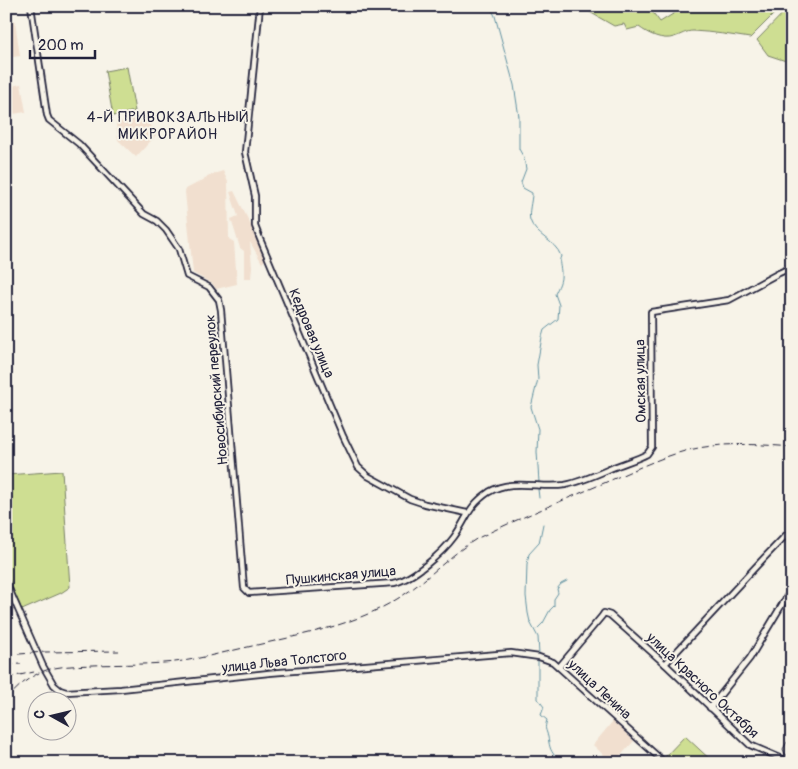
<svg xmlns="http://www.w3.org/2000/svg" width="798" height="769" font-family="Pangolin,sans-serif">
  <style>
    .built { fill: #f1dfcf }
    .green { fill: #cede92; stroke: #788066 }
    .lines { fill: none; stroke-linecap: round; stroke-linejoin: round }
    .stream { stroke: #6292a2; stroke-width: 1 }
    .secondary-casing { stroke: #22223b; stroke-width: 8 }
    .secondary { stroke: #f7f3e8; stroke-width: 4.5 }
    .tram { stroke: #22223b; stroke-width: 1 }
    .rail { stroke: #22223b; stroke-width: 1; stroke-dasharray: 8 4; stroke-linecap: butt }
    .labels { text-anchor: middle; stroke-width: 4; stroke-linejoin: round; paint-order: stroke }
    .street-label { font-size: 14px; fill: #22223b; stroke: #f7f3e8 }
    .neighbourhood-label { font-size: 15px; letter-spacing: 1px; fill: #22223b; stroke: #f7f3e8 }
  </style>
  <rect width="100%" height="100%" fill="#f7f3e8"/>
  <filter id="ink" filterUnits="userSpaceOnUse"><feTurbulence type="fractalNoise" baseFrequency=".02" numOctaves="2"/><feDisplacementMap in="SourceGraphic" scale="10" xChannelSelector="R" yChannelSelector="G"/><feConvolveMatrix kernelMatrix="1 2 1 2 8 2 1 2 1" color-interpolation-filters="sRGB"/></filter>
  <g filter="url(#ink)">
    <g class="built">
      <polygon points="15,21 20,56 6,58 6,22"/>
      <polygon points="21,84 26,112 13,114 11,109 6,110 7,87"/>
      <polygon points="141,116 158,133 136,157 118,140 116,123"/>
      <polygon points="223,171 228,182 229,239 234,242 237,284 216,289 213,284 193,273 185,192 186,189 207,178 207,176"/>
      <polygon points="234,191 267,258 262,263 250,242 252,267 251,278 244,278 244,251 240,248 231,219 238,216 230,192"/>
      <polygon points="613,721 634,741 614,763 612,763 593,745"/>
    </g>
    <g class="green">
      <path d="M 579,6 L 648,6 L 660,22 L 686,6 L 782,6 L 750,38 C 731,35 712,32 693,31 C 686,31 681,35 674,37 C 663,41 648,34 639,27 L 627,30 L 624,24 L 614,26 Z"/>
      <polygon points="790,6 792,6 792,62 789,62 768,55 757,40"/>
      <polygon points="127,67 135,111 113,116 105,71"/>
      <polygon points="62,471 70,587 61,593 22,610 6,573 6,475"/>
      <polygon points="685,736 714,763 669,763 664,758"/>
    </g>
    <g class="lines">
      <g class="stream">
        <path d="M 490,6 L 495,16 L 514,85 L 519,117 L 519,149 L 524,158 L 526,169 L 521,182 L 523,188 L 532,193 C 532,202 528,212 530,220 C 535,236 555,240 561,256 C 558,263 561,266 561,273 C 562,281 558,287 555,294 L 559,305 L 558,319 L 544,330 L 542,337 L 537,365 L 538,379 L 531,407 L 538,429 L 537,452 L 539,482"/>
        <polyline points="538,489 539,498"/>
        <polyline points="537,629 543,623 550,610 554,606 554,599 558,593 557,589 561,584 567,581"/>
        <polyline points="539,654 538,637 530,622 528,613 526,596 527,564 529,554 539,543 543,524"/>
        <path d="M 538,661 L 538,699 L 544,707 L 541,715 L 547,720 C 544,730 546,728 548,737 C 550,749 550,750 558,760 L 558,763"/>
      </g>
      <g class="secondary-casing">
        <g id="secondary">
          <path d="M 31,6 L 47,115 L 49,120 L 79,144 L 144,214 L 157,221 L 166,230 L 179,249 L 187,276 L 209,287 L 219,300 L 221,310 L 244,588 L 249,593 L 394,583 C 413,579 443,552 454,537 C 467,519 468,506 489,492 C 512,478 540,489 565,485 C 581,482 596,475 612,468 C 623,463 636,460 647,454 L 652,447 L 651,312 L 729,300 L 779,273 L 792,267"/>
          <polyline points="260,6 245,152 255,196 255,226 260,239 343,436 358,467 368,476 410,499 425,504 467,513"/>
          <polyline points="6,582 43,666 54,685 60,690 66,692 121,689 269,673 511,653 539,657 553,662 665,763"/>
          <polyline points="665,664 764,558 786,535 792,533"/>
          <polyline points="559,667 602,616 604,613 610,615 665,664 750,745 792,763"/>
          <polyline points="710,708 750,658 792,588"/>
        </g>
      </g>
      <use href="#secondary" class="secondary"/>
      <polyline class="tram" points="792,740 787,742 783,749 785,754 792,758"/>
      <g class="rail">
        <polyline points="6,655 45,652 119,651"/>
        <polyline points="6,665 21,664"/>
        <polyline points="6,678 34,672"/>
        <path d="M 6,701 C 14,690 25,680 37,674 C 54,665 75,666 93,665 C 123,664 154,665 183,661 C 208,657 233,650 257,645 C 305,634 355,625 397,599 C 426,582 449,555 478,538 C 517,519 557,503 597,486 C 626,474 655,459 685,451 C 719,442 757,444 792,447"/>
      </g>
    </g>
  </g>
  <g class="labels">
    <g class="street-label">
      <text transform="translate(312 333) rotate(67)" y="5">Кедровая улица</text>
      <text transform="translate(640 381) rotate(-91)" y="5">Омская улица</text>
      <text transform="translate(216 390) rotate(-95)" y="5">Новосибирский переулок</text>
      <text transform="translate(341 575) rotate(-5)" y="5">Пушкинская улица</text>
      <text transform="translate(284 661) rotate(-6)" y="5">улица Льва Толстого</text>
      <text transform="translate(703 685) rotate(43)" y="5">улица Красного Октября</text>
      <text transform="translate(600 689) rotate(43)" y="5">улица Ленина</text>
    </g>
    <g class="neighbourhood-label">
      <text x="168" y="122">4-Й ПРИВОКЗАЛЬНЫЙ<tspan x="168" dy="17">МИКРОРАЙОН</tspan></text>
    </g>
  </g>
  <rect width="798" height="769" fill="none" stroke="#f7f3e8" stroke-width="25"/>
  <rect x="12" y="12" width="773" height="744" fill="none" stroke="#22223b" stroke-width="2" filter="url(#ink)"/>
  <g transform="translate(52 716) rotate(278)"><circle r="24" fill="#f7f3e8" stroke="#a29fa3"/>
  <path d="M0-4L9 19L0 12L-9 19Z" fill="#22223b"/>
  <text y="-8" font-size="14" font-weight="bold" text-anchor="middle" fill="#22223b">С</text>
  </g>
  <path d="M30 50v8h65v-8" fill="none" stroke="#22223b" stroke-width="2.5"/>
  <text x="38" y="50" font-size="15" fill="#22223b" stroke="#f7f3e8" stroke-width="4" paint-order="stroke">200 m</text>
</svg>
